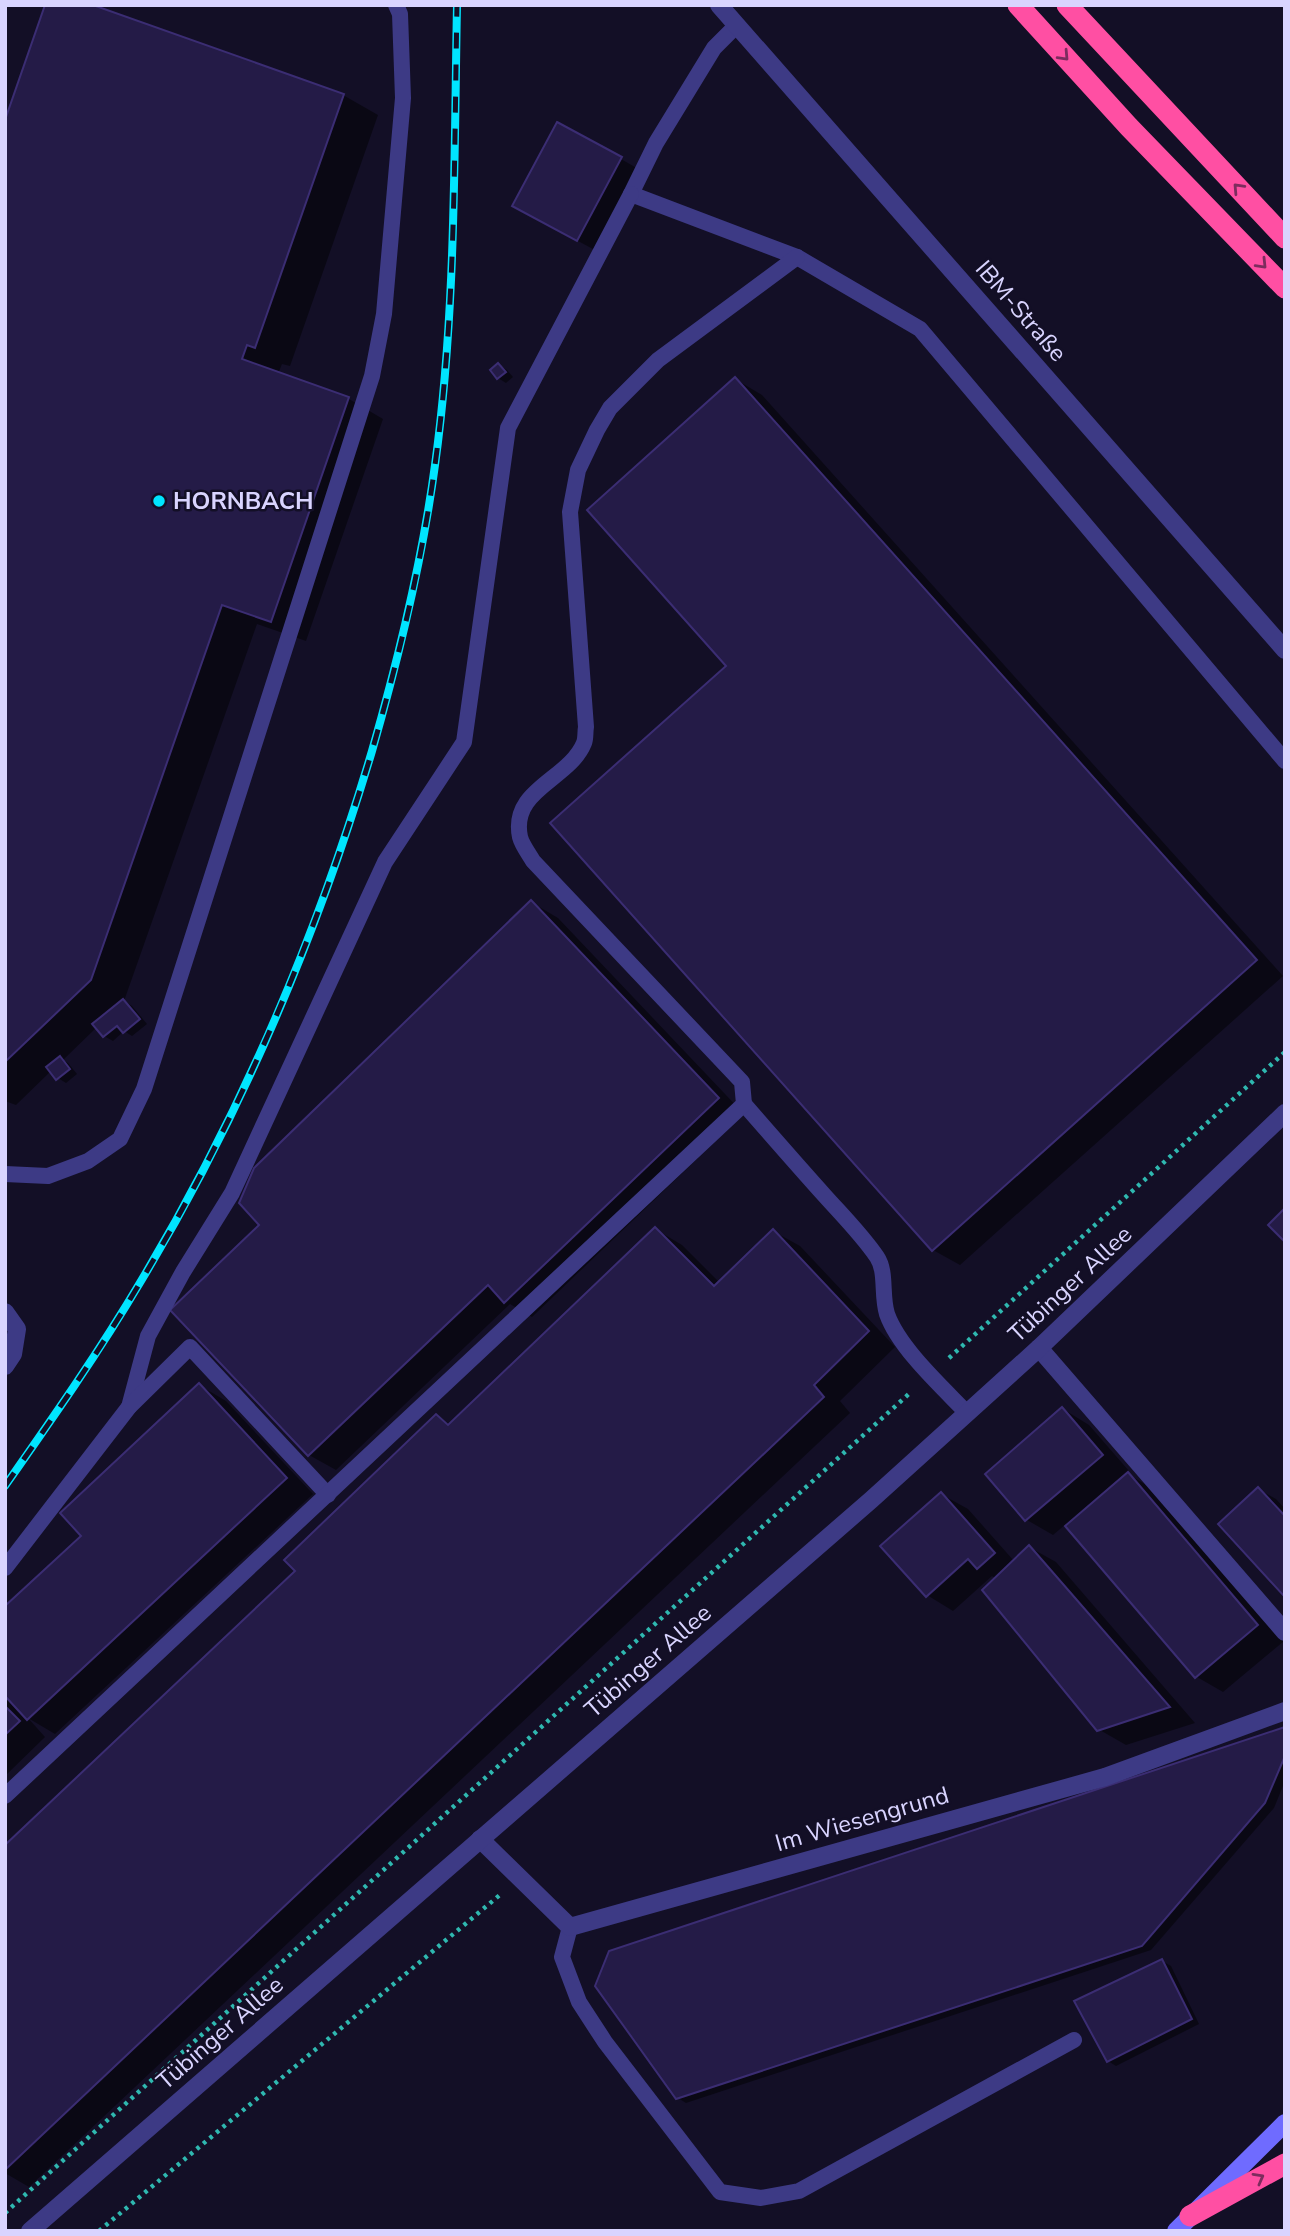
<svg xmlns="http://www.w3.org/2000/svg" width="1290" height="2236" font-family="'Nunito Sans',sans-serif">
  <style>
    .shadow { fill: #0007 }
    .building { fill: #241b47; stroke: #3b2d73; stroke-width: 2 }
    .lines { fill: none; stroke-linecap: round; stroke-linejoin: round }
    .path { stroke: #2fb8b0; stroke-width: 4.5; stroke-dasharray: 3.5 5; stroke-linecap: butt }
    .service { stroke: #3d3a85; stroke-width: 16 }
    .minor { stroke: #3d3a85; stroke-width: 18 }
    .secondary { stroke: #6f6bff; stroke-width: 18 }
    .motorway { stroke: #ff4fa3; stroke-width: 21 }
    .rail-casing { stroke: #00e5ff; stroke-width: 8 }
    .rail { stroke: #130f26; stroke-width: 5; stroke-dasharray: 16; stroke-linecap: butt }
    .oneway { stroke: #7d2c5e }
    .poi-dot { fill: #00e5ff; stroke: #130f26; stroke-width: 2.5 }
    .labels { text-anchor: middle; stroke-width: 5; stroke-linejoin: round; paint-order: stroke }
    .street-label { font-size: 24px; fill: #d9d4ff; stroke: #130f26 }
    .poi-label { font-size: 24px; font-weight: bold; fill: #d9d4ff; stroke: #130f26; text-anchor: start }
  </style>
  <rect width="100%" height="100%" fill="#130f26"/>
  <g class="shadow">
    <polygon points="343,95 378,115 290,366 282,364 278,374 349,399 383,419 306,641 257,624 124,1001 132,1006 147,1024 132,1036 124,1031 113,1041 104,1036 97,1027 63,1060 68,1063 77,1074 66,1083 58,1078 51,1071 16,1105 5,1101 5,125"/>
    <polygon points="621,159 647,174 604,255 541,221"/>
    <polygon points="499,365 507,370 513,377 506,383 498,378"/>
    <polygon points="735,379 762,395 1283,976 960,1265 933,1250 553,824 728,666"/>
    <polygon points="531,902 558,918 744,1114 532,1317 510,1304 336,1470 309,1455 172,1310 261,1225"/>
    <polygon points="655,1229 682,1245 720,1283 773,1231 800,1246 895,1347 840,1401 850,1413 29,2187 5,2173 5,1847 298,1571 436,1416 451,1425"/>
    <polygon points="199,1385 226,1401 313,1494 55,1734 28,1718 45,1737 5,1776 5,1609 84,1536"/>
    <polygon points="1063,1409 1089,1425 1129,1471 1126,1473 1155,1490 1284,1641 1223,1692 1197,1677 1066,1524 1053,1535 1027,1520 987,1474"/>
    <polygon points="1258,1489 1276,1499 1285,1509 1285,1594"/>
    <polygon points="941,1494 968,1509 1014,1561 1029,1547 1056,1562 1195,1723 1126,1745 1098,1729 997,1579 992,1576 953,1611 927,1595"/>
    <polygon points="1285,1729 1285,1781 1274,1808 1151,1950 686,2103 678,2098"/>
    <polygon points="1162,1961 1171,1966 1199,2024 1116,2066 1108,2061"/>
  </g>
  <g class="building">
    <polygon points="45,5 93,5 344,94 255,348 247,345 242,359 349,397 271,622 222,605 91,980 5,1062 5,120"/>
    <polygon points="557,122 622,157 577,241 512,206"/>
    <polygon points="498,363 506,372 497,379 490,370"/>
    <polygon points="735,377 1257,960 932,1251 550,823 726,666 587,510"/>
    <polygon points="531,900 719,1098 504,1303 488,1285 308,1456 170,1310 259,1225 239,1203 254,1168"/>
    <polygon points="123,999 140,1019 123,1033 117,1026 103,1037 92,1024"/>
    <polygon points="60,1056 70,1069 56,1080 46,1067"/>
    <polygon points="1285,1208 1285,1242 1268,1225"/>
    <polygon points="655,1227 714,1286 773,1229 869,1331 814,1385 824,1397 5,2170 5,1845 295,1571 284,1560 436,1414 448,1425"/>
    <polygon points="199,1383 287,1478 27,1720 5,1696 5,1606 81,1536 60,1513"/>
    <polygon points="1062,1407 1103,1455 1025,1521 985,1474"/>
    <polygon points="1128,1472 1258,1625 1195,1678 1065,1526"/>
    <polygon points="1258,1487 1285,1516 1285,1592 1283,1595 1218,1524"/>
    <polygon points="941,1492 995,1553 977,1569 968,1559 926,1597 880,1546"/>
    <polygon points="1029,1545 1170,1707 1097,1731 982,1590"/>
    <polygon points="5,1706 20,1721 5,1735"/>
    <polygon points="1285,1727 1285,1756 1265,1803 1142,1946 676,2099 595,1986 609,1951"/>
    <polygon points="1162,1959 1192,2019 1107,2062 1074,2001"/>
  </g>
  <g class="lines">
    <g class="path">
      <polyline points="949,1358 1285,1052"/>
      <polyline points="5,2213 911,1392"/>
      <polyline points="99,2231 501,1894"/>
    </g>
    <g class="service">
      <polyline points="737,25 714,48 656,143 631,194 797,257 920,329 1285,761"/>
      <path d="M 744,1104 C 771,1135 798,1166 825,1196 C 843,1216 862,1235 877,1257 C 887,1272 881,1295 887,1314 C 899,1348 942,1387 967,1413"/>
      <polyline points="5,1174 48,1176 88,1161 120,1139 144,1089 372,376 384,314 403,98 400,14 396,5"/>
      <polyline points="129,1407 148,1336 183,1272 232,1193 385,862 464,742 508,428 631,194"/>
      <polyline points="5,1568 129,1407 190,1347 328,1495"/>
      <path d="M 5,1796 L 744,1104 L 742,1082 L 533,861 C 529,854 522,845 520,837 C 510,789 569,780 584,743 C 586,738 585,732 586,727 L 570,512 L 578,470 L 597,430 L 610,408 L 658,360 L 797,257"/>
      <polyline points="570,1927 562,1957 579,2002 605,2042 720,2192 761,2198 799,2191 1074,2040"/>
    </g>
    <g class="minor">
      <polyline points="719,5 1285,650"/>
      <polyline points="5,1312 17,1329 13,1354 5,1366"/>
      <polyline points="1039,1348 1285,1632"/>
      <polyline points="480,1839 570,1927 1105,1777 1285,1711"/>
      <polyline points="30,2231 871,1500 1039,1348 1285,1113"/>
    </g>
    <polyline class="secondary" points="1176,2231 1285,2123"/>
    <g class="motorway">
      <polyline points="1018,5 1129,127 1285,288"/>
      <polyline points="1067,5 1285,238"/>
      <polyline points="1190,2216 1285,2164"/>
    </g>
    <g class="rail-casing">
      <path id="rail" d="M 5,1486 C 52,1419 99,1352 141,1281 C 240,1116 317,936 372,751 C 399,657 422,562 435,465 C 456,313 454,158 457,5"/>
    </g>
    <use href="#rail" class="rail"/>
  </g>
  <defs><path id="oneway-chevron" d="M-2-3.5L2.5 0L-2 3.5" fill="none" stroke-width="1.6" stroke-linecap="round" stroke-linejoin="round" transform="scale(1.75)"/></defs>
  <g class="oneway">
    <use href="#oneway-chevron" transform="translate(1064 56) rotate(47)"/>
    <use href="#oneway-chevron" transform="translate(1238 188) rotate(-133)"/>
    <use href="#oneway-chevron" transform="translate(1262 264) rotate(46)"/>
    <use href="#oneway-chevron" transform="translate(1259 2178) rotate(-29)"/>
  </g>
  <circle class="poi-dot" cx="159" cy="501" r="7"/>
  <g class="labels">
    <g class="street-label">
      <text transform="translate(1021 311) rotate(49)" y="8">IBM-Straße</text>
      <text transform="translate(1070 1284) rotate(-43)" y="8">Tübinger Allee</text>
      <text transform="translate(648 1661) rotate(-41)" y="8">Tübinger Allee</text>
      <text transform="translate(862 1819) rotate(-16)" y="8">Im Wiesengrund</text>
      <text transform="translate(220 2033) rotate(-41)" y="8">Tübinger Allee</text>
    </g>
    <g class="poi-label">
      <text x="173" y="509">HORNBACH</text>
    </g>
  </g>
  <rect width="1290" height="2236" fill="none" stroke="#d9d4ff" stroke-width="14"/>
</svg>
